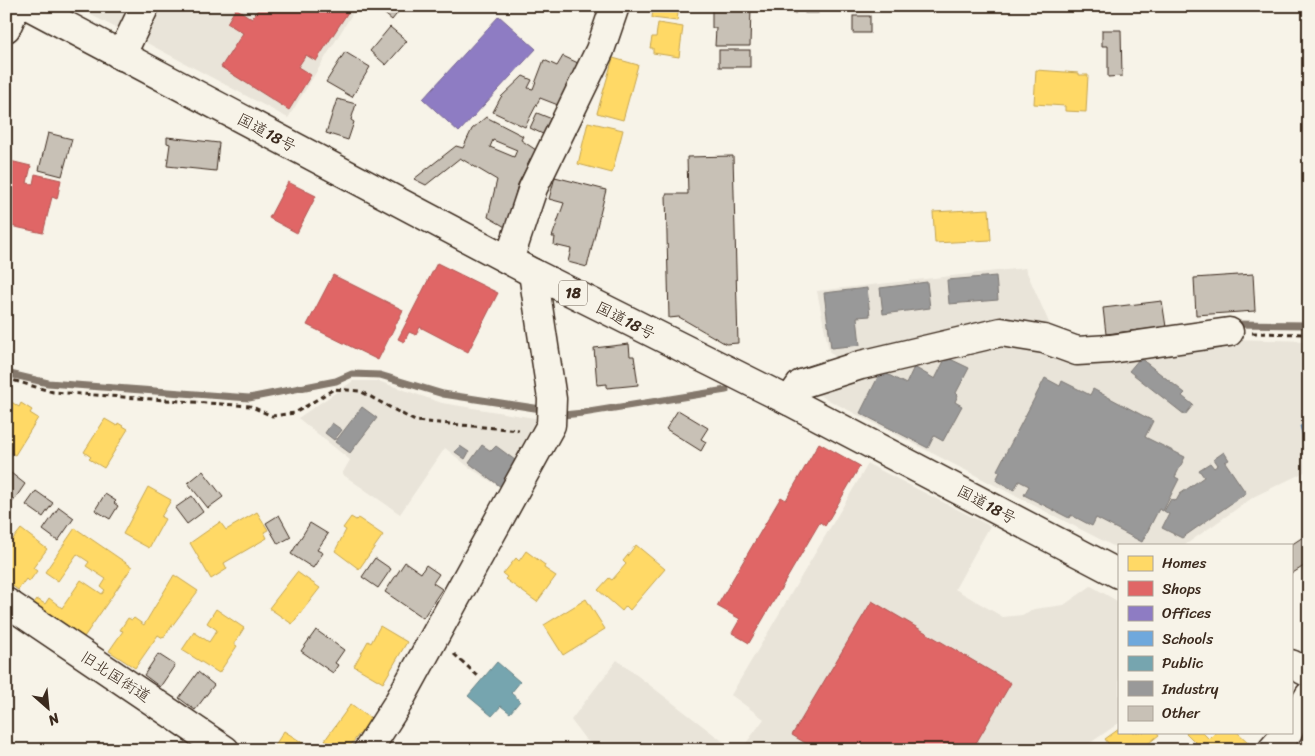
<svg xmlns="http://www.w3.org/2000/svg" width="1315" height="756" font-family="Sriracha,'Klee One',sans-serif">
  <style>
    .built { fill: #e9e4d9 }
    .homes { fill: #ffd966; stroke: #c4a450 }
    .shops { fill: #e06666; stroke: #ae5450 }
    .offices { fill: #8e7cc3; stroke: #756392 }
    .schools { fill: #6fa8dc; stroke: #5f82a3 }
    .public { fill: #76a5af; stroke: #648084 }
    .industry { fill: #999; stroke: #7d7874 }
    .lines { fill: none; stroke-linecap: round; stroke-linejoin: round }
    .stream { stroke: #84786c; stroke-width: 7 }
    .building { fill: #c8c1b6; stroke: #3b2a1e; fill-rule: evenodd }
    .minor-casing { stroke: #3b2a1e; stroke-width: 31 }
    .highway-casing { stroke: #3b2a1e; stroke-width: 31 }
    .path { stroke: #3b2a1e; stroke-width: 3; stroke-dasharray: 5 4; stroke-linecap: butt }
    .minor { stroke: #f7f3e8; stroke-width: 28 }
    .highway { stroke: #f7f3e8; stroke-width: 28 }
    .labels { text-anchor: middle; stroke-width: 5; stroke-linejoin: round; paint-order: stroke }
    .shield { fill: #f7f3e8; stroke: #73665b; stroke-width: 1 }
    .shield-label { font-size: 15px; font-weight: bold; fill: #3b2a1e }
    .street-label { font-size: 16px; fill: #3b2a1e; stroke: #f7f3e8 }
  </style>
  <rect width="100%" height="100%" fill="#f7f3e8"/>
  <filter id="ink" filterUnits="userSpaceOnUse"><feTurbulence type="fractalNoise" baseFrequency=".02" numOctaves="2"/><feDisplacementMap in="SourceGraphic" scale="10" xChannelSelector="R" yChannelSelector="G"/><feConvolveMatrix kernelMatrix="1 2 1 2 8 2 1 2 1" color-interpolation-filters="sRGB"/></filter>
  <g filter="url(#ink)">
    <g class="built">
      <polygon points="74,6 132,6 120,30"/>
      <polygon points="161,6 357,6 288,118 147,43 146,38"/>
      <polygon points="1025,268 1050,325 1043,333 840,362 829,351 817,291"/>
      <polygon points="1234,339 1309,341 1309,470 1255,496 1185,545 1119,545 1119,549 813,392 985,346"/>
      <polygon points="353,381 378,381 442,403 541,419 506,491 470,468 445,448 400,514 342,474 350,460 298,418"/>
      <polygon points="868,464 990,526 955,589 1003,617 1022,615 1034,609 1064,605 1091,586 1119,602 1119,723 1080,750 741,750 764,719 731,695"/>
      <polygon points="617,660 734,750 600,750 585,739 571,720"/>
    </g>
    <g class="homes">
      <polygon points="653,6 679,6 677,21 652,18"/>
      <polygon points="1071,6 1111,6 1111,9 1072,12"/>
      <polygon points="658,23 683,27 679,57 653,53 653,48 650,48 652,37 656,37"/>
      <polygon points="613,58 638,65 623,120 597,113"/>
      <polygon points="1036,70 1079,73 1079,75 1088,75 1086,112 1065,111 1065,106 1034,104"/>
      <polygon points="588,122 623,130 612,173 578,164"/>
      <polygon points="989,209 991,240 935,243 933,212"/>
      <polygon points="10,401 19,407 21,403 32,410 30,413 38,418 15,455 6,450 6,407"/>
      <polygon points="105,419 117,426 118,423 128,429 104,468 89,459 91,457 84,452"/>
      <polygon points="148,487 171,500 161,517 165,519 149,548 123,534"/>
      <polygon points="257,512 268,530 264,532 267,538 224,563 227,569 211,579 190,543 220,522 226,530"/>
      <polygon points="351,517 356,520 358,518 383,535 359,569 335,551 346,530 343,528"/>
      <polygon points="75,528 132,567 84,637 34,603 37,599 45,604 49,598 62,608 81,580 102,594 105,590 101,587 106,579 86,566 89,562 77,554 58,581 45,572"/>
      <polygon points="21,529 47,549 33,568 37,571 29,582 26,579 18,590 6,581 6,548"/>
      <polygon points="636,545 665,569 630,610 626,606 622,611 598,590 609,578 612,580 626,564 623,561"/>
      <polygon points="526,551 545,565 544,568 556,576 537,602 505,579 507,577 503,574 516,558 519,561"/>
      <polygon points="297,572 320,588 292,624 269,608"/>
      <polygon points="174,575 198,591 163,638 158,635 135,668 109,651 123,631 120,630 128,618 132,620 134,618 144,625"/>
      <polygon points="586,599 605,629 563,655 544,625"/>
      <polygon points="216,609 244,628 234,644 237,646 219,673 182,650 194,632 209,642 217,630 207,623"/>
      <polygon points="380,626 407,642 383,683 354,666 368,641 371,643"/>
      <polygon points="351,704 374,721 363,737 359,734 347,750 339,750 325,740"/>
      <polygon points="1119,729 1119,732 1157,732 1159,735 1140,750 1113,750 1105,739"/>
      <polygon points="284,731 303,743 298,750 272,750"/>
      <polygon points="1185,732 1202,732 1209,739 1216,732 1237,732 1249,743 1243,750 1203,750"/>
    </g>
    <g class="shops">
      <polygon points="260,6 352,6 316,61 306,55 298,67 311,75 289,110 221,67 243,33 227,23 236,8 252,19"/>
      <polygon points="6,160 31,166 27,183 33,184 35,174 61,180 57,199 52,197 43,233 6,225"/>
      <polygon points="288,182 316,196 297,233 269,218"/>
      <polygon points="437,263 498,293 468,352 420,327 416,335 409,332 404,342 398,339"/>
      <polygon points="333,275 403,310 378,360 307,325"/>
      <polygon points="819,443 860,466 825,526 820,522 749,643 732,633 740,619 717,606 781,497 786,500"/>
      <polygon points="872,601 1011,683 972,750 817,750 792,735"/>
    </g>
    <polygon class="offices" points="499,16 536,49 459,132 423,99"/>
    <polygon class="schools" points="1309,424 1309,459 1300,426"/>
    <polygon class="public" points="497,662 520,682 511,693 520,701 510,713 501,706 492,716 468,696"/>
    <g class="industry">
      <polygon points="996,276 998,300 949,304 947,280"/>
      <polygon points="927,282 930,308 883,314 880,288"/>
      <polygon points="867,288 870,316 857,317 860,345 831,348 824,293"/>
      <polygon points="946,357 969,368 956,393 958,395 955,402 962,406 943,441 934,436 928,448 860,413 881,371 906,384 914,367 935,379"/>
      <polygon points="1140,358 1185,393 1182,396 1193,405 1185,415 1129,371"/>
      <polygon points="1045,378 1060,386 1062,381 1090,395 1093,389 1153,421 1145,437 1185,457 1175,477 1179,479 1163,511 1159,509 1142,542 1096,518 1092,526 1071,515 1069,518 1024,495 1029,486 1019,481 1014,490 996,480 1000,472 997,470"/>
      <polygon points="362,407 377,418 350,453 335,442"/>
      <polygon points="332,423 342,430 334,440 325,433"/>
      <polygon points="482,445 491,451 496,446 519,463 501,487 469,463"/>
      <polygon points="460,446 469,452 465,459 455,452"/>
      <polygon points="1224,452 1229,460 1225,462 1246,493 1182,538 1162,528 1169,514 1164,511 1171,499 1176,501 1180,494 1204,477 1199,470 1210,463 1214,468 1218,465 1214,459"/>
    </g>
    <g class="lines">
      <g class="stream">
        <polyline points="1232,324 1309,325"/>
        <polyline points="6,376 10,374 48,383 249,398 336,381 352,374 380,375 443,394 541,409"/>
        <polyline points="563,415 583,413 726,390"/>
      </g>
    </g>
    <g class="building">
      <polygon points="375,6 403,6 392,20"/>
      <polygon points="712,6 751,6 750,46 715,46 716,28 712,28"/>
      <polygon points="767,6 796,6 796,13 770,12 771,8"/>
      <rect x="805" y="6" width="13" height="7"/>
      <rect x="853" y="16" width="17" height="17"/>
      <polygon points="390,27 407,41 386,65 370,51"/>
      <polygon points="1102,30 1121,30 1122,76 1108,77 1108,46 1102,46"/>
      <rect x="719" y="50" width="31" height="17"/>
      <polygon points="345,52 370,67 352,97 326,82"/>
      <polygon points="563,56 578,63 558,105 540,98 525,127 493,112 501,97 523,76 532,80 528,88 533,89 544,60 557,66"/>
      <polygon points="337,99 356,104 351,120 354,122 348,140 326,133"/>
      <polygon points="537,113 552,119 545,135 530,128"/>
      <path d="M 486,117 L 523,136 L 521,140 L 536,150 L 518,184 L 507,228 L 488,217 L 497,180 L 460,158 L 426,185 L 414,179 L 456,146 L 463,148 L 472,129 ZM 493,140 L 517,150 L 514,157 L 490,147 Z"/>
      <polygon points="48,133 72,139 62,176 39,170"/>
      <polygon points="167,137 219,143 216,171 167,166 170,144 167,143"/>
      <polygon points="733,156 738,343 726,344 679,317 669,318 666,194 688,194 687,157"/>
      <polygon points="555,177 606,190 587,267 568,262 571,249 554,245 555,237 552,237 564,203 549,199"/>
      <polygon points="1253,274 1255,311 1196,315 1194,278"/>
      <polygon points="1162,301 1166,327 1106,334 1103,308"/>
      <polygon points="629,344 630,356 634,356 638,385 607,388 607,384 597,385 594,348"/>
      <polygon points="678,410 708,428 701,439 706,442 701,451 666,429"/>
      <polygon points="203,471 223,497 208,508 188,483"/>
      <polygon points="11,473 25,484 10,506 6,503 6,480"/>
      <polygon points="36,491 53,503 43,517 26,505"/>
      <polygon points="105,494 116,501 114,503 118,506 110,519 95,510"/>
      <polygon points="192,496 203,512 187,524 175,508"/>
      <polygon points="59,507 74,518 58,541 43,530"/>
      <polygon points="279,515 291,537 278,544 266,523"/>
      <polygon points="310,523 328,534 317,550 323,553 313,568 291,554"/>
      <polygon points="1309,533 1309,563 1291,574 1291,545"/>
      <polygon points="375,558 391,569 378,588 362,577"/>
      <polygon points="405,562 421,573 426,565 439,574 433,583 442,589 423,618 385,592"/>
      <polygon points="316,630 344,650 335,663 338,665 333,673 301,651"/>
      <polygon points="158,654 175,665 160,687 144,675"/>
      <polygon points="198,672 214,685 195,710 179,698"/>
    </g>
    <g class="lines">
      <g class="minor-casing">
        <g id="minor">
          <polyline points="6,28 16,6"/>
          <polyline points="121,56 145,6"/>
          <polyline points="509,260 533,188 600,50 615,6"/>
          <polyline points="789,401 801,384 861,365 1001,332 1044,339 1077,351 1110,349 1229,332"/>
          <polyline points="6,602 225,750"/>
          <polyline points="1291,726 1309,696"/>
          <polyline points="368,750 398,703 551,425 552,399 533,273"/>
          <polyline points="1272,750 1288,732"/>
        </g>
      </g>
      <g class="highway-casing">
        <g id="highway">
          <polyline points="29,6 533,273 789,401 1119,574"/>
          <polyline points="1291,664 1309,673"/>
        </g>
      </g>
      <g class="path">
        <polyline points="1252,333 1309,334"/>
        <polyline points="6,383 12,380 53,392 250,406 272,416 295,413 334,389 360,391 415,421 519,430"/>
        <polyline points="454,654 478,676"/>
      </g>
      <use href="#minor" class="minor"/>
      <use href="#highway" class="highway"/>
    </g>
  </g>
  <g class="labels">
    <rect class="shield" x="559" y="280.5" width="28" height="25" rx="4"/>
    <g class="shield-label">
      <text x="573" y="298">18</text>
    </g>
    <g class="street-label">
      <text transform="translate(267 132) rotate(28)" y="6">国道18号</text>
      <text transform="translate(626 320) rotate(27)" y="6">国道18号</text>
      <text transform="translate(987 504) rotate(28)" y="6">国道18号</text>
      <text transform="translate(116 676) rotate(33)" y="6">旧北国街道</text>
    </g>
  </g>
  <rect width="1315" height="756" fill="none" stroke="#f7f3e8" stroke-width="25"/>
  <rect x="12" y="12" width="1290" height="731" fill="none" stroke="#3b2a1e" stroke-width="2" filter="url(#ink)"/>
  <rect x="1118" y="544" width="175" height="190" fill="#f7f3e8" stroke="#aca397"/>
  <rect x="1128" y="556" width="25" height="15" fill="#ffd966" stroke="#aca397"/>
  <text x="1162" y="568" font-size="15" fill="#3b2a1e">Homes</text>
  <rect x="1128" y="581" width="25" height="15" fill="#e06666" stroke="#aca397"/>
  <text x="1162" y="594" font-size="15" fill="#3b2a1e">Shops</text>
  <rect x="1128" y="606" width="25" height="15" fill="#8e7cc3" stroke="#aca397"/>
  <text x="1162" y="618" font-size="15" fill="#3b2a1e">Offices</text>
  <rect x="1128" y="631" width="25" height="15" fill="#6fa8dc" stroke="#aca397"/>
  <text x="1162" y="644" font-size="15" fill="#3b2a1e">Schools</text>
  <rect x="1128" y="656" width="25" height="15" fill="#76a5af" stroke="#aca397"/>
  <text x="1162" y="668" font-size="15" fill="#3b2a1e">Public</text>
  <rect x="1128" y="681" width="25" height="15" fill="#999999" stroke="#aca397"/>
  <text x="1162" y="694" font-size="15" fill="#3b2a1e">Industry</text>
  <rect x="1128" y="706" width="25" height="15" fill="#c8c1b6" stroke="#aca397"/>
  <text x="1162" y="718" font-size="15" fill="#3b2a1e">Other</text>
  <g transform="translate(48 708) rotate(153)" stroke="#f7f3e8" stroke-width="4" paint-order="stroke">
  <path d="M0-4L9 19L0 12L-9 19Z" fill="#3b2a1e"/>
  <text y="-8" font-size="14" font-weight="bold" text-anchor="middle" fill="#3b2a1e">N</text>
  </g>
</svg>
